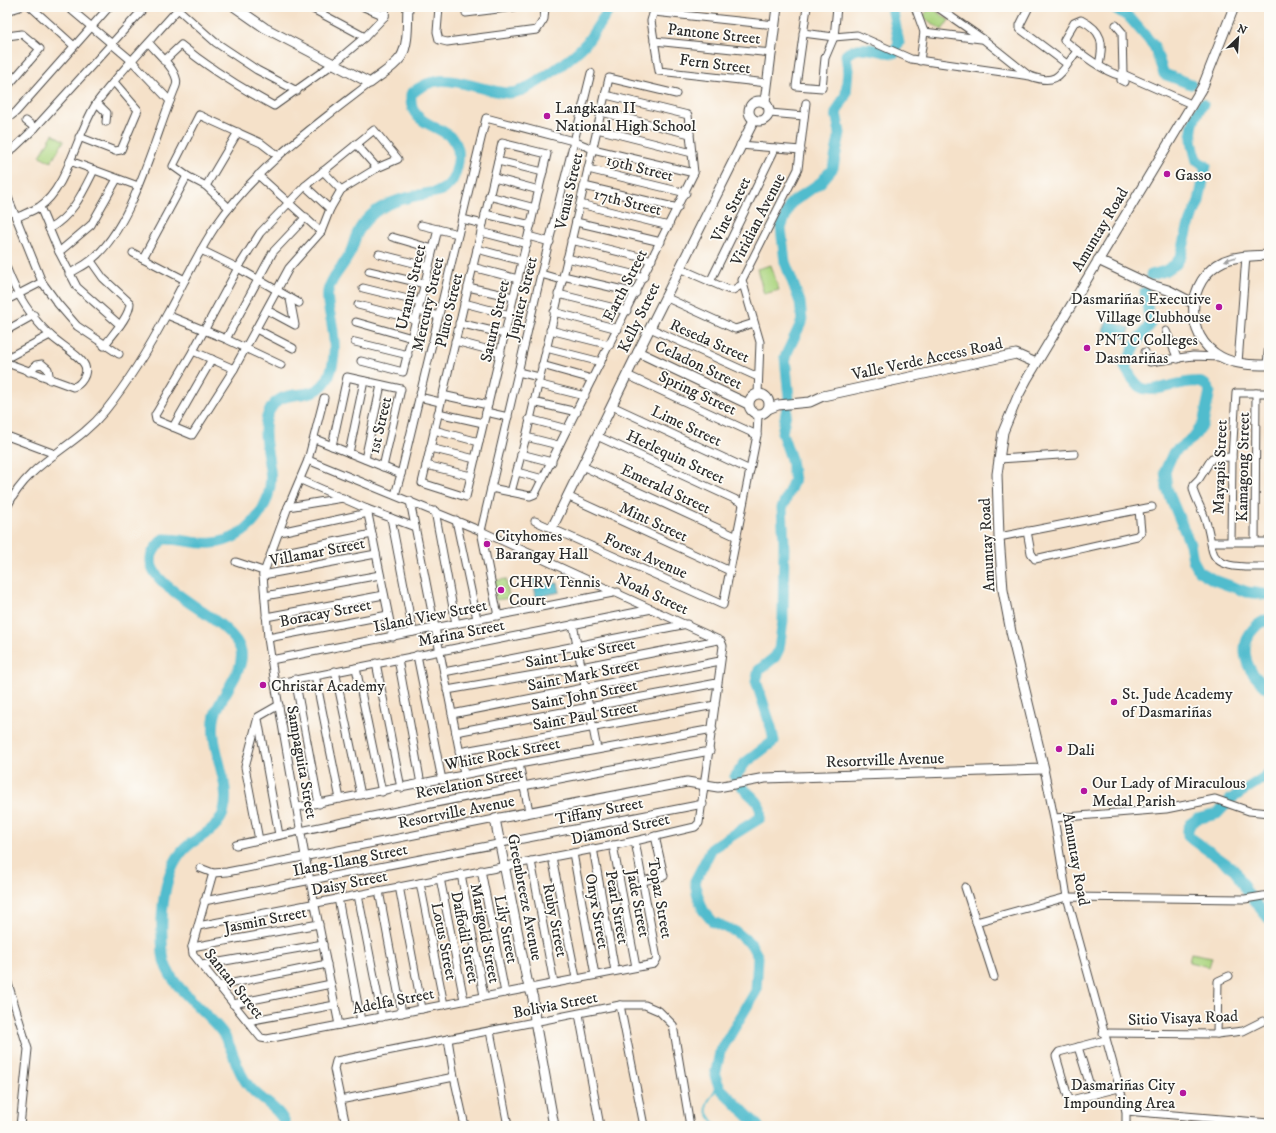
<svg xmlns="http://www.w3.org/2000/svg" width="1276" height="1133" font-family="'IM FELL DW Pica',serif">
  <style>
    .green { fill: #acd580; stroke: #6c8056 }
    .water { fill: #51bccd; stroke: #3e747c }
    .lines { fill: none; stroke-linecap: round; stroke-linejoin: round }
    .stream { stroke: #51bccd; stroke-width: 2 }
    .river { stroke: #51bccd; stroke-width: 11 }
    .minor-casing { stroke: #494643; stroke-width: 9 }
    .tertiary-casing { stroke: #494643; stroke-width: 11 }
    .minor { stroke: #fff; stroke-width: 7 }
    .tertiary { stroke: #fff; stroke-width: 9 }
    .oneway { fill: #a0a0a0 }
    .poi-dot { fill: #b5179e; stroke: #fdfcf7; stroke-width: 1.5 }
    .labels { text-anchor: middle; stroke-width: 3.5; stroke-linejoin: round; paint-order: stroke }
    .street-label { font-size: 16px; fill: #2b2b2b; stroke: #fdfcf7 }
    .poi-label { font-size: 16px; fill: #2b2b2b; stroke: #fdfcf7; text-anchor: start }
  </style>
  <rect width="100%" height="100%" fill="#fdfcf7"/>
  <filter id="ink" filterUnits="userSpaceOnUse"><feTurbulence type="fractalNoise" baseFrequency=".025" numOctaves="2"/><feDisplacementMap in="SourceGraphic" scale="8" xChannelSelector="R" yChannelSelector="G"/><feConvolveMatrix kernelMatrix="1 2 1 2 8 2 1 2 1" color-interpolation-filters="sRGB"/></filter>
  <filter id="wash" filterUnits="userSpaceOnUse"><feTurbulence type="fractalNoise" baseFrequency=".012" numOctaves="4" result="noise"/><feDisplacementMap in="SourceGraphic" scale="16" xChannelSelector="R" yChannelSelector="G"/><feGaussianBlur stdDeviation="0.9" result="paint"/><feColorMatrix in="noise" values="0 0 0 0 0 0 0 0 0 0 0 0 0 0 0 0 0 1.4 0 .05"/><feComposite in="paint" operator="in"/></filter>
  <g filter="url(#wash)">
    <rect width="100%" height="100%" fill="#f5e1c9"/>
    <g class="green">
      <polygon points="930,7 949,20 942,30 923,17"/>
      <polygon points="53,134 64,141 51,162 40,156"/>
      <polygon points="771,265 779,290 764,294 757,269"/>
      <polygon points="506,579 509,598 496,600 493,581"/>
      <polygon points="1191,953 1212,957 1209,967 1189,962"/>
    </g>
    <g class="water">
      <polygon points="1107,320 1130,328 1127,339 1103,331"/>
      <polygon points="542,577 544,585 558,583 560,592 536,597 533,579"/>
    </g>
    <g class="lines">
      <path class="stream" d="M 717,1126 C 695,1101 713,1103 718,1082"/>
      <g class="river">
        <polyline points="1113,7 1130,18 1154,46 1164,74 1191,84"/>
        <path d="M 1151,275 L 1165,271 L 1176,264 L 1181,256 L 1188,228 L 1199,201 L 1206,166 L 1197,161 C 1190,138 1188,125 1203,104"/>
        <path d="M 1145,292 L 1150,325 L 1138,340 L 1125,367 C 1129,374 1134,382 1140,387 C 1157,398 1200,367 1210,391 L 1203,424 L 1193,438 L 1173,453 L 1165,471 L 1167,489 L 1190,544 L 1193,560 L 1199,571 L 1214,580 L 1247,592 L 1269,595"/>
        <path d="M 1269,619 C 1247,627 1239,648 1250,669 C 1254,677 1263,684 1269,690"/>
        <polyline points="1269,774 1231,799 1217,814 1197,819 1191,823 1188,829 1188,836 1235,870 1246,891 1269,919"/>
        <path d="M 286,1126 C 280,1107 260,1101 248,1085 C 235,1069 234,1049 222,1032 C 205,1009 165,984 163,954 C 160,921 161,866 190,844 C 203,835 220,827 224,810 C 232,782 207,745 215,715 C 220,696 245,671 241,651 C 234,619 150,591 151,560 C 151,551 158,545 163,539 C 180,538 197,545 213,543 C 248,540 275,504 270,470 C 268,452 261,431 268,414 C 281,381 314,408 329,376 C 336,359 335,342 332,324 C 330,313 326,302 328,291 C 331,277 344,266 350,253 C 353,247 354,240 357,234 C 370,207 396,199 425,194 C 435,192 444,192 451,182 C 454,179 456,171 457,167 C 469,118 407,137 411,94 C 439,70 460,84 491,90 C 498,92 509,94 516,92 C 535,87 574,57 587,42 C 596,30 602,18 612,7"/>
        <path d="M 758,1126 L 720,1088 L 715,1076 L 720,1052 L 756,991 L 758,957 L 751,944 L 736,932 L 713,922 L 703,910 L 697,893 L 695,881 L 712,848 L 760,818 C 763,804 755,799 745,790 C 741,786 739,781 735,777 L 745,763 L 774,741 L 771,727 L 756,681 L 759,670 L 775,657 L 779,649 L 783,621 L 784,543 L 782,508 L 794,480 L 791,459 L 782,433 L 789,398 L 785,357 L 802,321 L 800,302 L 785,262 L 781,228 L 790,204 L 821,182 L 833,168 L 840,133 L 836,113 L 846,94 L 848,70 L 846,55 C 859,42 878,52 894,53 L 899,43 L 892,7"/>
      </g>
    </g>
  </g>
  <g filter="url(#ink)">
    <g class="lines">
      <g class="minor-casing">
        <g id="minor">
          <polyline points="31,7 73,45"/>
          <polyline points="68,7 132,61 170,101"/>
          <polyline points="309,7 365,37"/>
          <polyline points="364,7 385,16"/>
          <polyline points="439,7 437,32 439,40 447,42 537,30 544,19 545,7"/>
          <polyline points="467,7 466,13 514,7"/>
          <polyline points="655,7 651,21 659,71 767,83"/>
          <polyline points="807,7 796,86 822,88 825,58 834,37 837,7"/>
          <polyline points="915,7 924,32 920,61"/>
          <polyline points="937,7 983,39 1028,75"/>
          <polyline points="1028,9 1020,25 1020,29 1067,64"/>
          <polyline points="7,11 20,7"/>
          <polyline points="654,12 775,25"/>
          <polyline points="1116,25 1122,32 1123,74 1121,80 1125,82"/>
          <polyline points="924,32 981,39"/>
          <path d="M 803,33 L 834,37 L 857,35 L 911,59 L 1030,76 C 1059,87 1061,72 1077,51"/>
          <polyline points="7,36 22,34 40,49 7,87"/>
          <polyline points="654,41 772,53"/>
          <path d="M 164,61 L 181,45 C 210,69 241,88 274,106 L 333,64 L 365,37 L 385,16 L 386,7"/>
          <path d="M 1099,65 C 1104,43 1103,31 1081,20 L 1074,23 L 1064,40 C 1076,50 1111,78 1126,76"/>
          <polyline points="1123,74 1191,104"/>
          <polyline points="97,103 107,113 106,122"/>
          <polyline points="601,112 690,134"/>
          <polyline points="770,113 804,116"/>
          <polyline points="7,119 16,112 109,7"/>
          <polyline points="26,121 35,128"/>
          <polyline points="597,129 692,153"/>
          <polygon points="374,130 398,159 377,168 341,190 330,209 321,232 289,268 234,369 192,435 156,420 155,415 157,412 193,351 238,268 260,233 305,186"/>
          <polyline points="79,137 115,151 121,150 138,110 114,82"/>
          <polyline points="356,144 377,168"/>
          <polyline points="740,145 801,150"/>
          <polyline points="7,152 14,148 35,128 145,7"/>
          <polyline points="70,161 138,186"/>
          <polyline points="498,161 543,172"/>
          <polyline points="588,169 686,193"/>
          <polyline points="323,171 341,190"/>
          <polyline points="258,175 321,232"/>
          <polyline points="494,178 539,190"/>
          <polyline points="206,186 238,132"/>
          <polyline points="305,186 330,209"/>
          <polyline points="584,186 678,208"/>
          <polyline points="7,195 42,282 58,304 77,326 119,354"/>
          <polyline points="489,196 535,208"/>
          <polyline points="580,204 669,226"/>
          <polyline points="40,207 59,252 77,287 120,325"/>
          <polyline points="229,208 206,186 187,176 173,166 199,115 261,143 278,156"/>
          <polyline points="485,214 531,225"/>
          <path d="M 16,218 C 24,214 32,211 39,207 C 68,189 77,130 98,101 C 122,69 151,40 178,9 L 215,42 L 257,70 L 297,91"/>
          <polyline points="462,219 483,224"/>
          <polyline points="576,222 661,242"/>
          <polyline points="421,225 458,234"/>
          <path d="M 49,229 C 73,215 82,194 94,170"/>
          <polyline points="481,232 527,244"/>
          <polyline points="528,236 547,154 502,143 422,483 466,497 528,236 550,242"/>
          <polyline points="392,237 433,249"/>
          <polyline points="571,240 652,260"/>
          <polyline points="477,249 522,261"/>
          <polyline points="201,250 238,268 299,303"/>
          <polyline points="59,252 91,225 117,179"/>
          <polyline points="133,253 185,280"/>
          <polyline points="379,254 429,267"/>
          <polyline points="143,258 187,176"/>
          <polyline points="567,258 644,277"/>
          <path d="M 91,261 L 103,278 L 130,303 C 130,316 112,335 104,346"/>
          <polyline points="472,267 518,279"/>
          <polyline points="679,268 727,289 733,290 743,284"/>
          <path d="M 7,269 C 16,293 31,317 50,335 C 58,343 81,356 85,366 C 88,374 81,385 73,387 L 7,363"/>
          <polyline points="369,271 425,284"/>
          <path d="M 69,274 C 76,269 84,266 90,261 C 133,229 155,135 176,86 C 181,73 157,53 149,43"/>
          <polyline points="541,274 562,280"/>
          <polyline points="563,276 636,293"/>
          <polyline points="710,282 773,153 774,148"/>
          <polyline points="468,287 513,297"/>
          <polyline points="363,288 420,302"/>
          <polyline points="558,294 627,311"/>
          <polyline points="665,297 735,329 754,323"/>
          <polyline points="7,300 42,282"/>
          <polyline points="464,303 510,315"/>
          <polyline points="358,305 416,320"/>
          <polyline points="267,310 295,325 290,299"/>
          <polyline points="418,311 439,316"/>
          <polyline points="554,312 618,329"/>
          <polyline points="167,315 226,339 281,365"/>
          <polyline points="356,322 412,338"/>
          <polyline points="459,323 505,334"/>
          <polyline points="650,328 758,377"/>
          <polyline points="256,329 293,348"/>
          <polyline points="7,330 34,315"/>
          <polyline points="550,330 610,345"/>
          <polyline points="1166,331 1178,359"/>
          <polyline points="226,339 273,252 306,217"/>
          <polyline points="455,341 501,353"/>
          <polyline points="355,342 408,355"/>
          <polyline points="546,348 601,362"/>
          <polyline points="193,351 234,369"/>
          <polyline points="1145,352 1150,362 1193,356 1221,357"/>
          <polyline points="7,358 50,335"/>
          <polyline points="361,361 403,372 438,229"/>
          <polyline points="1238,363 1246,256"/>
          <polyline points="542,365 592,379"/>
          <polyline points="1267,365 1269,343"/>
          <polyline points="29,372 36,365 42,364 48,369 50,380"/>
          <polyline points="518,372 539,377"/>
          <polyline points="627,375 757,435"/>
          <polyline points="537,384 585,396"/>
          <polyline points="758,394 760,342 742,280 798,169 806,103"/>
          <polyline points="442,395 488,405"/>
          <polyline points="419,397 440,402"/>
          <polyline points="324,398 308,460 288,507 263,575 268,638 275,684 305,856 339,1025"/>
          <polyline points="533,402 577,412"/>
          <polyline points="612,406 750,470"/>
          <polyline points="486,412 508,417"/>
          <polyline points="438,413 483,423"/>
          <polyline points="529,419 567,429"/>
          <polyline points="173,427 212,359"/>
          <polyline points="434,430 479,442"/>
          <polyline points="7,436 55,454"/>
          <polyline points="597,436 743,503"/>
          <polyline points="526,437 558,445"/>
          <polyline points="315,439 401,474"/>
          <polyline points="332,446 347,377 401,389 383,467"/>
          <polyline points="430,448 475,459"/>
          <polyline points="349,453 364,381"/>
          <polyline points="521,454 552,462"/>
          <path d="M 1232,457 L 1212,458 L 1199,479 L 1194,484 L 1193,488 C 1193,494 1203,511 1205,519 C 1209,529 1210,539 1212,549 C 1216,572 1252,566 1269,567"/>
          <polyline points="365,459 381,385"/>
          <polyline points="999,459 1075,454"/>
          <polyline points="426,465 471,476"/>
          <polyline points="582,466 737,537"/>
          <polyline points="517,472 543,479"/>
          <polyline points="301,480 367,509 415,527"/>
          <polyline points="491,488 530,496 535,494 694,173 688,115 606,95"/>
          <polyline points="511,492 526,437 609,78 676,94"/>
          <polyline points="395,495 401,474 486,118 573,141 593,149 694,173"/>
          <polyline points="567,496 730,571"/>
          <polyline points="410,501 464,774"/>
          <path d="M 7,507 C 30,460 74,449 105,411 C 129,381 149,348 167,314 C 183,285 197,254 215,227 C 255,168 314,126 370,83"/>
          <polyline points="288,507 343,498"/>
          <polyline points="367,509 393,637"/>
          <polyline points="435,511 456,624"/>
          <polyline points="391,518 413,632"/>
          <polyline points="456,520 477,619"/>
          <polyline points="535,521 723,605 757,435 758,415"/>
          <polyline points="1027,531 1031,553 1035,559 1137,536 1141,532 1139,510"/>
          <polyline points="280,532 368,513"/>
          <polyline points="999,537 1152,507"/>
          <polyline points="1231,541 1232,457 1236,393 1269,393"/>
          <polyline points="1212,542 1269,542"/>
          <polyline points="1255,542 1256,393"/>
          <polyline points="271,555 372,534"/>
          <polyline points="236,562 263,571"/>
          <polyline points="263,575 376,554"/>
          <polyline points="265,596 380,575"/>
          <polyline points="498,616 481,531 541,274 591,73"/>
          <polyline points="266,617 384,595"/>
          <polyline points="573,624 597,749"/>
          <polyline points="268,638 388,615"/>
          <polyline points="417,655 442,780"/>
          <polyline points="398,659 421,784"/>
          <polyline points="271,660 618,592"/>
          <polyline points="376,663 401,788"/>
          <polyline points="356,668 382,792"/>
          <polyline points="335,671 361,795"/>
          <polyline points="444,672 687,624"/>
          <polyline points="315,675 340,799"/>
          <polyline points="295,679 319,804"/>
          <polyline points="275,684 652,609"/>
          <polyline points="447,690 581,667 718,640"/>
          <polyline points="452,714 720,661"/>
          <polyline points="258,719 279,835"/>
          <polyline points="456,732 717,683"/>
          <polyline points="459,752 715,705"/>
          <polyline points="519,764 529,811"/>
          <polyline points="1044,769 1054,818 1067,897 1126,1111 1126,1126"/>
          <polyline points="298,807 519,764 713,729"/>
          <polyline points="1054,818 1166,809 1215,799 1249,811 1269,813"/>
          <polyline points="259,840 245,767 258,717 279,705"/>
          <path d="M 236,845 C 393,810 551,780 710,751"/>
          <polyline points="613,845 636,967"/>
          <polyline points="593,848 615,971"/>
          <polyline points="573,853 595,975"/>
          <polyline points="552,857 576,978"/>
          <polyline points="531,861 554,983"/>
          <polyline points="200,868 213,873 227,872 495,819"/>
          <polyline points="481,870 505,993"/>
          <polyline points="213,873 192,947 193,954 261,1038 267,1039 654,964 657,959 635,841"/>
          <polyline points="461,874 484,996"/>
          <polyline points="440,878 464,1000"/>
          <polyline points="643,881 664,876 655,836"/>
          <polyline points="420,883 444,1005"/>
          <polyline points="399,886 422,1009"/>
          <polyline points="965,887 994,977"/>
          <polyline points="379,891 402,1013"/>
          <polyline points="358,895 382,1017"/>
          <polyline points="338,898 361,1021"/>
          <polyline points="204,901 703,804"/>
          <polyline points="976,922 1067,897 1245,899 1269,895"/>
          <polyline points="198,926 635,841 695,827 699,823 723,646 721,641 481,531 308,460"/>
          <polyline points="192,947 319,924"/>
          <polyline points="202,965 323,944"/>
          <polyline points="7,980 28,1049 20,1126"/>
          <polyline points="218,986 327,964"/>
          <polyline points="233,1004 331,984"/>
          <polyline points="620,1005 644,1126"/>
          <polyline points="579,1014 600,1126"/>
          <polyline points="248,1021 335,1005"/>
          <polyline points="490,1031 508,1126"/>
          <polyline points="1103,1033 1217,1034 1243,1031 1263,1021"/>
          <polyline points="1217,1034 1218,981 1229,976"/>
          <polyline points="448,1039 454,1077 465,1126"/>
          <polyline points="1105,1040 1059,1052 1056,1056 1068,1097 1071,1100 1119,1088"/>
          <polyline points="1078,1047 1093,1095"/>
          <polyline points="340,1100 454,1077"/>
          <polyline points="1126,1111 1269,1123"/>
          <polyline points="346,1126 334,1069 336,1061 620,1005 645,1005 659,1011 673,1025 690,1126"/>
          <polyline points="407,1126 414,1126"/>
        </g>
      </g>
      <g class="tertiary-casing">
        <g id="tertiary">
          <path d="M 235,7 L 265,28 L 370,83 C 380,75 393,68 401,57 C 409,44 407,22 408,7"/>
          <circle cx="759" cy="111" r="10"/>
          <polyline points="765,102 777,7"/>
          <path d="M 1269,255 C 1254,256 1238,255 1224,261 C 1185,279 1183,337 1221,357 C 1236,365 1253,365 1269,365"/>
          <polyline points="1098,260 1151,285 1168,290 1193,303"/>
          <polyline points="638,352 748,404"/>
          <circle cx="759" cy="404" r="10"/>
          <polyline points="768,409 778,405 810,402 823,396 1016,354 1036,363"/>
          <polyline points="552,528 638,352 754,120"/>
          <polyline points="554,1126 535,1021 533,998 527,980 495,819 687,782 718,787 765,778 1044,769 1011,632 1003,590 999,537 997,474 1003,432 1018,396 1027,379 1203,86 1234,7"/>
        </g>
      </g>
      <use href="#minor" class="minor"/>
      <use href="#tertiary" class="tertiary"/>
    </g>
    <defs><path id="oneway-solid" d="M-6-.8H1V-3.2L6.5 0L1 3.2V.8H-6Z"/></defs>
    <use class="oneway" href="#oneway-solid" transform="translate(1230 259) rotate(163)"/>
  </g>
  <g class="poi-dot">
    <circle cx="547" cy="116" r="4"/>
    <circle cx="1167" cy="174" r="4"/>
    <circle cx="1219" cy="307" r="4"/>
    <circle cx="1087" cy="348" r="4"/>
    <circle cx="487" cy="544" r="4"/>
    <circle cx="501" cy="590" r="4"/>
    <circle cx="263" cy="685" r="4"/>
    <circle cx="1114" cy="702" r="4"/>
    <circle cx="1059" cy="749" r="4"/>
    <circle cx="1084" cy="791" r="4"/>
    <circle cx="1183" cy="1093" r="4"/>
  </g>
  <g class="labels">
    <g class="street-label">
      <text transform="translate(714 33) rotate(6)" y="6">Pantone Street</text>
      <text transform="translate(715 63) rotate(7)" y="6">Fern Street</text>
      <text transform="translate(640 167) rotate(14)" y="6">19th Street</text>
      <text transform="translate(568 191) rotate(-77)" y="6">Venus Street</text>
      <text transform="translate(628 201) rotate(14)" y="6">17th Street</text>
      <text transform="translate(730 209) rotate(-64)" y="6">Vine Street</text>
      <text transform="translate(757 219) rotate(-63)" y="6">Viridian Avenue</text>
      <text transform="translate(1099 229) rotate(-59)" y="6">Amuntay Road</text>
      <text transform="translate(624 285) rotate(-63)" y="6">Earth Street</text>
      <text transform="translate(410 287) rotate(-77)" y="6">Uranus Street</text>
      <text transform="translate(521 298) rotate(-76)" y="6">Jupiter Street</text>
      <text transform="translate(427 304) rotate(-77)" y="6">Mercury Street</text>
      <text transform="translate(448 310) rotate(-77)" y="6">Pluto Street</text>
      <text transform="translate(638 317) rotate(-64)" y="6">Kelly Street</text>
      <text transform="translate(494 321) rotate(-77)" y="6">Saturn Street</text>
      <text transform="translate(710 340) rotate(24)" y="6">Reseda Street</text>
      <text transform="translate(927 358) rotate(-12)" y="6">Valle Verde Access Road</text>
      <text transform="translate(699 364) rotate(25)" y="6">Celadon Street</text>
      <text transform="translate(698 392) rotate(25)" y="6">Spring Street</text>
      <text transform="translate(379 425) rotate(-77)" y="6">1st Street</text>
      <text transform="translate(687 425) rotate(25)" y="6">Lime Street</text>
      <text transform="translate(676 456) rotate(25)" y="6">Herlequin Street</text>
      <text transform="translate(1219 467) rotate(-88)" y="6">Mayapis Street</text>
      <text transform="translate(1242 467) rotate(-89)" y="6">Kamagong Street</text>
      <text transform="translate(666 488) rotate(25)" y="6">Emerald Street</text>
      <text transform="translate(654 521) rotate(25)" y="6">Mint Street</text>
      <text transform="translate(986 545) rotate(-93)" y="6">Amuntay Road</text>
      <text transform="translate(317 551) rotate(-11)" y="6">Villamar Street</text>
      <text transform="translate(646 555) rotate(24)" y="6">Forest Avenue</text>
      <text transform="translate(653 593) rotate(25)" y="6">Noah Street</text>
      <text transform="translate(325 612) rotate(-11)" y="6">Boracay Street</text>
      <text transform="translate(430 615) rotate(-11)" y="6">Island View Street</text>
      <text transform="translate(461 632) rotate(-11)" y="6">Marina Street</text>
      <text transform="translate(580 652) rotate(-10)" y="6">Saint Luke Street</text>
      <text transform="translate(583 674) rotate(-11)" y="6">Saint Mark Street</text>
      <text transform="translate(584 694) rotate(-11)" y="6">Saint John Street</text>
      <text transform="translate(585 715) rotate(-10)" y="6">Saint Paul Street</text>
      <text transform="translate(502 753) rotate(-11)" y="6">White Rock Street</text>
      <text transform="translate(885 759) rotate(-2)" y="6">Resortville Avenue</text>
      <text transform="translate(303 762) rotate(80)" y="6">Sampaguita Street</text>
      <text transform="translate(469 782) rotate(-11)" y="6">Revelation Street</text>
      <text transform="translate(599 810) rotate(-11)" y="6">Tiffany Street</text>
      <text transform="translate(456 811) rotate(-11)" y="6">Resortville Avenue</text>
      <text transform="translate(620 828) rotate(-12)" y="6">Diamond Street</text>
      <text transform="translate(350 859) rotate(-11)" y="6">Ilang-Ilang Street</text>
      <text transform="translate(1077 859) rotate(80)" y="6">Amuntay Road</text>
      <text transform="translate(349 882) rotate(-11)" y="6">Daisy Street</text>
      <text transform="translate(526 897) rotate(79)" y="6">Greenbreeze Avenue</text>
      <text transform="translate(661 898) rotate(80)" y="6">Topaz Street</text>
      <text transform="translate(639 903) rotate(79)" y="6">Jade Street</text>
      <text transform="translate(618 907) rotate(80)" y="6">Pearl Street</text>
      <text transform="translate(598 911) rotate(80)" y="6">Onyx Street</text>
      <text transform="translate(265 919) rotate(-11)" y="6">Jasmin Street</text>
      <text transform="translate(556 920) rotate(79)" y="6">Ruby Street</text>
      <text transform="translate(507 929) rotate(79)" y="6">Lily Street</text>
      <text transform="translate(486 933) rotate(79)" y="6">Marigold Street</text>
      <text transform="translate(466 937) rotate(79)" y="6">Daffodil Street</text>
      <text transform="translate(445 941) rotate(79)" y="6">Lotus Street</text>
      <text transform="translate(235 983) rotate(51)" y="6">Santan Street</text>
      <text transform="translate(393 1000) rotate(-11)" y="6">Adelfa Street</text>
      <text transform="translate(555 1004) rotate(-11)" y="6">Bolivia Street</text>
      <text transform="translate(1183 1017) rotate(-2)" y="6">Sitio Visaya Road</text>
    </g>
    <g class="poi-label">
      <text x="555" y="113">Langkaan II<tspan x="555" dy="18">National High School</tspan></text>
      <text x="1175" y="180">Gasso</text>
      <text x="1211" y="304" text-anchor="end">Dasmariñas Executive<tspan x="1211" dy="18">Village Clubhouse</tspan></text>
      <text x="1095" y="345">PNTC Colleges<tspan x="1095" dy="18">Dasmariñas</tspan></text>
      <text x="495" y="541">Cityhomes<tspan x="495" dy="18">Barangay Hall</tspan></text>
      <text x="509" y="587">CHRV Tennis<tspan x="509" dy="18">Court</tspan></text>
      <text x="271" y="691">Christar Academy</text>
      <text x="1122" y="699">St. Jude Academy<tspan x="1122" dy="18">of Dasmariñas</tspan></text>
      <text x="1067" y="755">Dali</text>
      <text x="1092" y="788">Our Lady of Miraculous<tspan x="1092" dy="18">Medal Parish</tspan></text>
      <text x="1175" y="1090" text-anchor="end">Dasmariñas City<tspan x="1175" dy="18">Impounding Area</tspan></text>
    </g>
  </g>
  <rect width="1276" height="1133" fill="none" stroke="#fdfcf7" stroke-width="24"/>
  <g transform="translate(1238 38) rotate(25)" stroke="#fdfcf7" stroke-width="3" paint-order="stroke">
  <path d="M0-3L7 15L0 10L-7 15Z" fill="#2b2b2b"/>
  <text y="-6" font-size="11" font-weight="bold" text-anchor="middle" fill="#2b2b2b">N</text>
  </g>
</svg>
